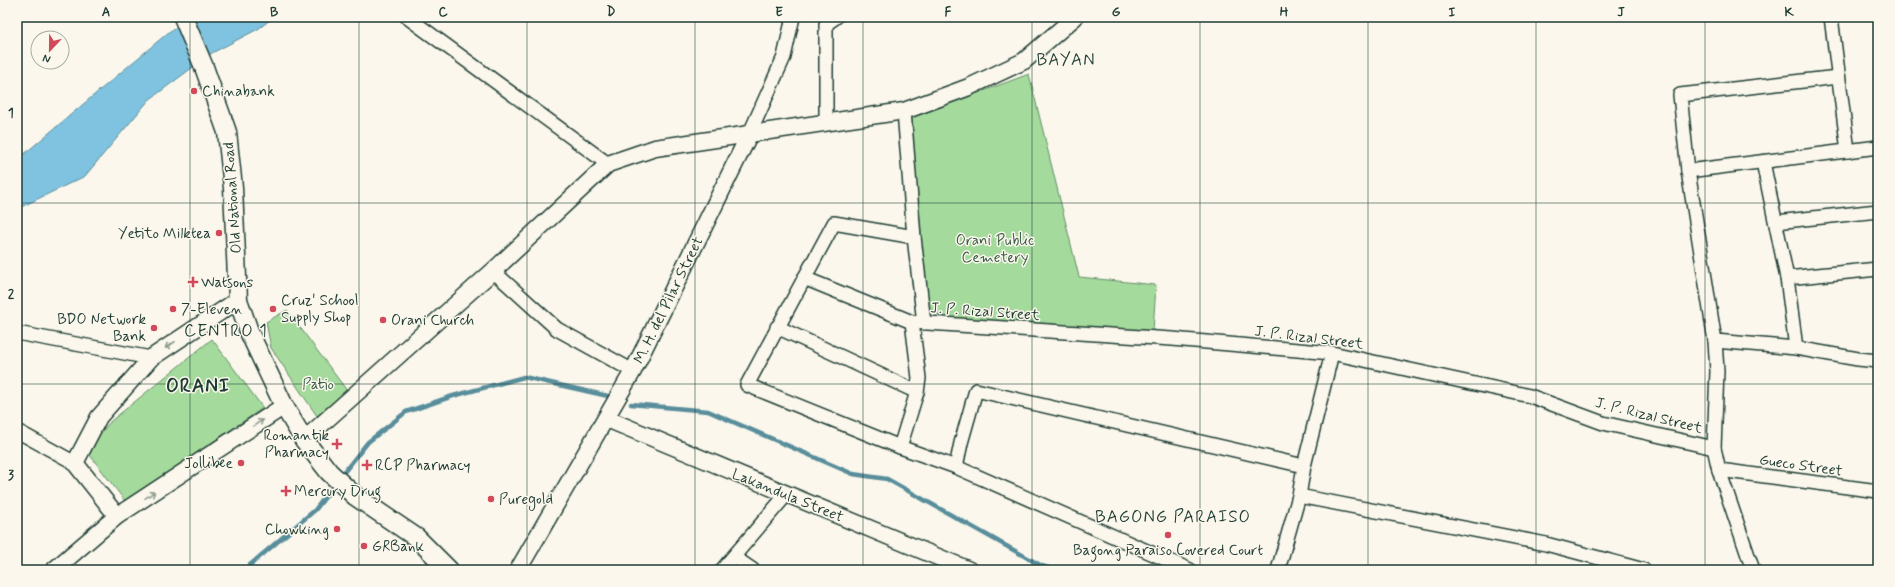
<svg xmlns="http://www.w3.org/2000/svg" width="1895" height="587" font-family="Mynerve,sans-serif">
  <style>
    .green { fill: #a5da9d; stroke: #628c68 }
    .water { fill: #7fc3e0; stroke: #598d9b }
    .lines { fill: none; stroke-linecap: round; stroke-linejoin: round }
    .stream { stroke: #598d9b; stroke-width: 4.5 }
    .minor-casing { stroke: #1f3d34; stroke-width: 16 }
    .tertiary-casing { stroke: #1f3d34; stroke-width: 19 }
    .secondary-casing { stroke: #1f3d34; stroke-width: 21 }
    .minor { stroke: #fbf7ec; stroke-width: 13 }
    .tertiary { stroke: #fbf7ec; stroke-width: 16 }
    .secondary { stroke: #fbf7ec; stroke-width: 18 }
    .oneway { stroke: #8d9a90 }
    .grid { fill: none; stroke: #1f3d34; stroke-width: 1; stroke-opacity: 0.55 }
    .poi-dot { fill: #d1495b; stroke: #fbf7ec; stroke-width: 1.5 }
    .labels { text-anchor: middle; stroke-width: 3; stroke-linejoin: round; paint-order: stroke }
    .poi-label { font-size: 15px; fill: #1f3d34; stroke: #fbf7ec; text-anchor: start }
    .street-label { font-size: 15px; fill: #1f3d34; stroke: #fbf7ec }
    .park-label { font-size: 15px; fill: #3a5c49; stroke: #fbf7ec }
    .quarter-label { font-size: 17px; letter-spacing: 1px; fill: #1f3d34; stroke: #fbf7ec }
    .district-label { font-size: 19px; font-weight: bold; letter-spacing: 1px; fill: #1f3d34; stroke: #fbf7ec }
    .neatline { fill: none; stroke: #1f3d34; stroke-width: 1.5 }
    .grid-label { font-size: 13px; text-anchor: middle; font-weight: bold; fill: #1f3d34 }
  </style>
  <rect width="100%" height="100%" fill="#fbf7ec"/>
  <filter id="ink" filterUnits="userSpaceOnUse"><feTurbulence type="fractalNoise" baseFrequency=".025" numOctaves="2"/><feDisplacementMap in="SourceGraphic" scale="8" xChannelSelector="R" yChannelSelector="G"/><feConvolveMatrix kernelMatrix="1 2 1 2 8 2 1 2 1" color-interpolation-filters="sRGB"/></filter>
  <g filter="url(#ink)">
    <g class="green">
      <polygon points="1029,74 1079,277 1156,285 1153,331 948,321 926,306 908,119"/>
      <polygon points="287,310 348,392 317,416 271,348 266,322"/>
      <polygon points="212,339 263,408 125,501 86,450 111,421"/>
    </g>
    <polygon class="water" points="199,17 274,17 258,29 212,53 149,100 85,176 17,209 17,160 170,31"/>
    <g class="lines">
      <g class="stream">
        <polyline points="631,404 708,411 853,474 887,479 1042,566 1054,570"/>
        <polyline points="340,477 368,442 406,412 453,396 524,377 608,396"/>
        <polyline points="244,570 315,510 336,483"/>
      </g>
      <g class="minor-casing">
        <g id="minor">
          <polyline points="407,17 608,164"/>
          <polyline points="1831,17 1848,151"/>
          <polyline points="904,111 914,237 924,323"/>
          <polyline points="826,122 826,24 836,17"/>
          <polyline points="750,133 784,57 793,17"/>
          <polyline points="1763,162 1787,278 1796,348"/>
          <polyline points="1688,171 1878,147"/>
          <polyline points="1776,222 1878,211"/>
          <polyline points="914,237 834,223 747,385 900,447 956,467 1190,570"/>
          <polyline points="493,271 557,329 633,371"/>
          <polyline points="804,278 912,322 1172,339 1332,353 1530,396 1603,423 1714,448"/>
          <polyline points="1787,278 1878,269"/>
          <polyline points="777,327 917,392"/>
          <polyline points="17,333 151,358"/>
          <polyline points="1715,341 1796,348 1858,359 1878,361"/>
          <polyline points="17,431 75,463"/>
          <polyline points="900,447 917,392 919,378 912,322"/>
          <polyline points="956,467 961,443 976,390 1304,466"/>
          <polyline points="1719,470 1878,491"/>
          <polyline points="1299,496 1546,544 1644,570"/>
          <polyline points="734,557 753,570"/>
          <polyline points="722,570 786,495"/>
          <polyline points="1278,570 1299,496 1304,466 1332,353"/>
          <polyline points="1753,570 1719,470 1714,448 1717,371 1715,341 1688,171 1680,95 1838,77"/>
        </g>
      </g>
      <g class="tertiary-casing">
        <g id="tertiary">
          <polyline points="607,419 969,570"/>
          <polyline points="304,440 493,271 608,164 655,148 904,111 969,87 1024,61 1075,17"/>
          <polyline points="117,516 75,463 99,417 151,358 238,300"/>
          <polyline points="54,570 117,516 284,406"/>
          <polyline points="518,570 633,371 750,133"/>
        </g>
      </g>
      <g class="secondary-casing">
        <polyline id="secondary" points="183,17 204,67 227,132 233,188 238,300 250,334 284,406 304,440 329,472 355,496 417,538 449,570"/>
      </g>
      <use href="#minor" class="minor"/>
      <use href="#tertiary" class="tertiary"/>
      <use href="#secondary" class="secondary"/>
    </g>
    <defs><path id="oneway-shaft" d="M-6 0H5M1.5-3L5.5 0L1.5 3" fill="none" stroke-width="1.6" stroke-linecap="round" stroke-linejoin="round"/></defs>
    <g class="oneway">
      <use href="#oneway-shaft" transform="translate(170 345) rotate(147)"/>
      <use href="#oneway-shaft" transform="translate(258 423) rotate(-34)"/>
      <use href="#oneway-shaft" transform="translate(150 495) rotate(-34)"/>
    </g>
  </g>
  <path class="grid" d="M 190,17 L 190,570M 359,17 L 359,570M 527,17 L 527,570M 695,17 L 695,570M 863,17 L 863,570M 1032,17 L 1032,570M 1200,17 L 1200,570M 1368,17 L 1368,570M 1536,17 L 1536,570M 1705,17 L 1705,570M 17,203 L 1878,203M 17,384 L 1878,384"/>
  <g class="poi-dot">
    <circle cx="194" cy="91" r="4"/>
    <circle cx="219" cy="233" r="4"/>
    <path d="M191 276h4v4h4v4h-4v4h-4v-4h-4v-4h4z"/>
    <circle cx="173" cy="309" r="4"/>
    <circle cx="273" cy="309" r="4"/>
    <circle cx="383" cy="320" r="4"/>
    <circle cx="154" cy="328" r="4"/>
    <path d="M335 438h4v4h4v4h-4v4h-4v-4h-4v-4h4z"/>
    <circle cx="241" cy="463" r="4"/>
    <path d="M365 459h4v4h4v4h-4v4h-4v-4h-4v-4h4z"/>
    <path d="M284 485h4v4h4v4h-4v4h-4v-4h-4v-4h4z"/>
    <circle cx="491" cy="499" r="4"/>
    <circle cx="337" cy="529" r="4"/>
    <circle cx="1168" cy="535" r="4"/>
    <circle cx="364" cy="546" r="4"/>
  </g>
  <g class="labels">
    <g class="poi-label">
      <text x="202" y="96">Chinabank</text>
      <text x="211" y="238" text-anchor="end">Yetito Milktea</text>
      <text x="201" y="287">Watsons</text>
      <text x="281" y="305">Cruz' School<tspan x="281" dy="17">Supply Shop</tspan></text>
      <text x="181" y="314">7-Eleven</text>
      <text x="146" y="324" text-anchor="end">BDO Network<tspan x="146" dy="17">Bank</tspan></text>
      <text x="391" y="325">Orani Church</text>
      <text x="329" y="440" text-anchor="end">Romantik<tspan x="329" dy="17">Pharmacy</tspan></text>
      <text x="233" y="468" text-anchor="end">Jollibee</text>
      <text x="375" y="470">RCP Pharmacy</text>
      <text x="294" y="496">Mercury Drug</text>
      <text x="499" y="504">Puregold</text>
      <text x="329" y="534" text-anchor="end">Chowking</text>
      <text x="372" y="551">GRBank</text>
      <text x="1168" y="555" text-anchor="middle">Bagong Paraiso Covered Court</text>
    </g>
    <g class="street-label">
      <text transform="translate(232 198) rotate(-94)" y="5">Old National Road</text>
      <text transform="translate(668 300) rotate(-64)" y="5">M. H. del Pilar Street</text>
      <text transform="translate(985 311) rotate(4)" y="5">J. P. Rizal Street</text>
      <text transform="translate(1309 337) rotate(7)" y="5">J. P. Rizal Street</text>
      <text transform="translate(1649 415) rotate(14)" y="5">J. P. Rizal Street</text>
      <text transform="translate(1801 465) rotate(8)" y="5">Gueco Street</text>
      <text transform="translate(788 495) rotate(22)" y="5">Lakandula Street</text>
    </g>
    <g class="park-label">
      <text x="995" y="245">Orani Public<tspan x="995" dy="17">Cemetery</tspan></text>
      <text x="318" y="389">Patio</text>
    </g>
    <g class="quarter-label">
      <text x="1066" y="65">BAYAN</text>
      <text x="226" y="336">CENTRO 1</text>
      <text x="1173" y="522">BAGONG PARAISO</text>
    </g>
    <g class="district-label">
      <text x="198" y="392">ORANI</text>
    </g>
  </g>
  <rect width="1895" height="587" fill="none" stroke="#fbf7ec" stroke-width="44"/>
  <g transform="translate(50 50) rotate(202)"><circle r="19" fill="#fbf7ec" stroke="#a3ada2"/>
  <path d="M0-3L7 15L0 10L-7 15Z" fill="#d1495b"/>
  <text y="-6" font-size="11" font-weight="bold" text-anchor="middle" fill="#1f3d34">N</text>
  </g>
  <rect x="22" y="22" width="1851" height="543" class="neatline"/>
  <g class="grid-label">
    <text x="106" y="16">A</text>
    <text x="274" y="16">B</text>
    <text x="443" y="16">C</text>
    <text x="611" y="16">D</text>
    <text x="779" y="16">E</text>
    <text x="948" y="16">F</text>
    <text x="1116" y="16">G</text>
    <text x="1284" y="16">H</text>
    <text x="1452" y="16">I</text>
    <text x="1621" y="16">J</text>
    <text x="1789" y="16">K</text>
    <text x="11" y="117">1</text>
    <text x="11" y="298">2</text>
    <text x="11" y="479">3</text>
  </g>
</svg>
